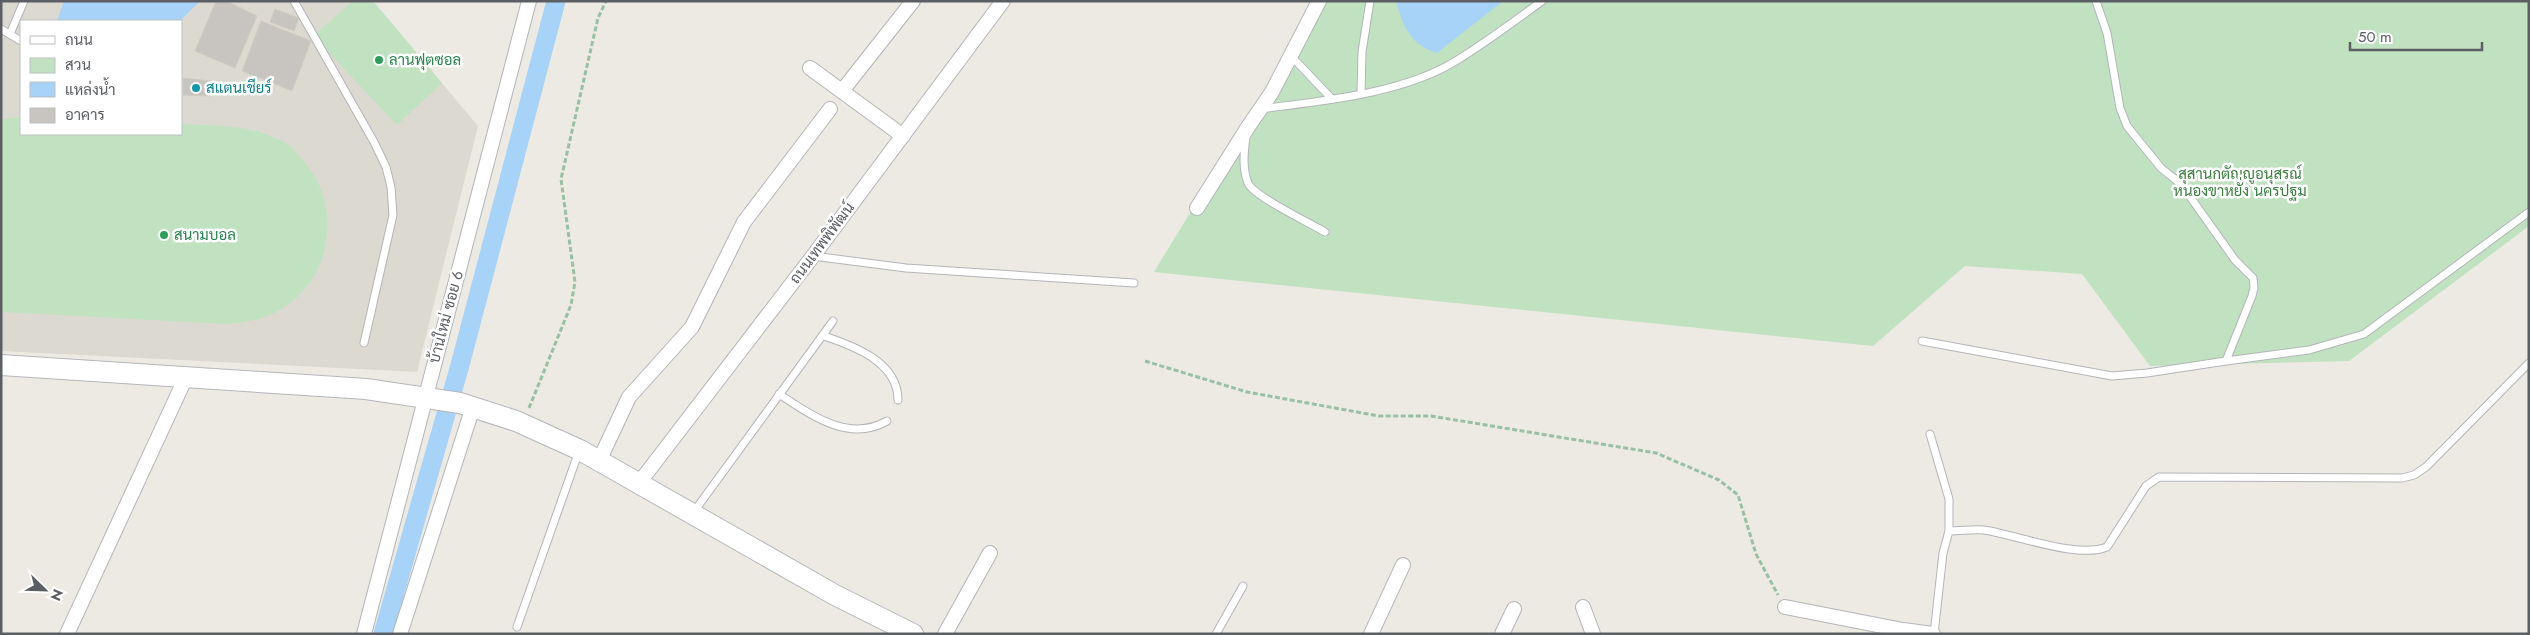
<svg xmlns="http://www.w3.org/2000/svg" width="2530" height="635" font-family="Jost,Sarabun,sans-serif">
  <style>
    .education { fill: #dcd9d1; fill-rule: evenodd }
    .green { fill: #c1e2c1 }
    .water { fill: #a7d3f8 }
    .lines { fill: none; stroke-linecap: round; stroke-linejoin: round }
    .canal { stroke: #a7d3f8; stroke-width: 19 }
    .building { fill: #c8c5c0; stroke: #d0ccc1 }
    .service-casing { stroke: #b3b5b9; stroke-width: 9 }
    .minor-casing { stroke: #b3b5b9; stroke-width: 16 }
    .secondary-casing { stroke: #b4b7bc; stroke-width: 22 }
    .path { stroke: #99c0a5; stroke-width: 3; stroke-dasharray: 5 2.5; stroke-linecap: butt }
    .service { stroke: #fff; stroke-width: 7 }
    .minor { stroke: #fff; stroke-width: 14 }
    .secondary { stroke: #fff; stroke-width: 20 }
    .leisure-dot { fill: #2e9e5b; stroke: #fff; stroke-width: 2 }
    .culture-dot { fill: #0f9aa8; stroke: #fff; stroke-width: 2 }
    .labels { text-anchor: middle; stroke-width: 5; stroke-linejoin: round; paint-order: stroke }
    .leisure-label { font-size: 15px; fill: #27864d; stroke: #fff; text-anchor: start }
    .culture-label { font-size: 15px; fill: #0d838f; stroke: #fff; text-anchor: start }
    .park-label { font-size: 15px; fill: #3b8040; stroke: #fff }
    .street-label { font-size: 15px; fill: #5b5e62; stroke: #fff }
  </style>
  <rect width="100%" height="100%" fill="#eceae2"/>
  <path class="education" d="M 1,1 L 373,1 L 478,126 L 417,372 L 1,351 ZM 21,21 L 181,21 L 181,134 L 21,134 Z"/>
  <g class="green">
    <polygon points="353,1 373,1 442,83 397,125 313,36"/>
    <polygon points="1319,1 2529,1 2529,226 2349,361 2150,366 2082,274 1965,266 1873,346 1154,272"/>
    <path d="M 21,117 L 21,134 L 181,134 L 181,124 C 220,126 258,124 291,147 C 297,151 301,159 306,164 C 342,207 332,280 281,309 C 264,320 246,322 227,324 L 1,312 L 1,119 Z"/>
  </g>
  <g class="water">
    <polygon points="64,1 200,1 180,21 57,21"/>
    <path d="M 1396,1 L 1503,1 L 1437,53 C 1411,45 1403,27 1396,1 Z"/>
  </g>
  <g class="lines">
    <polyline class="canal" points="383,634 460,365 556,1"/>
  </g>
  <g class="building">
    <polygon points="216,1 227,1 257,16 235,68 195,51"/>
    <polygon points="275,9 299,18 294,31 270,22"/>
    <polygon points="261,21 311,41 292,91 242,71"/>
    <polygon points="183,78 210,81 210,96 183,95"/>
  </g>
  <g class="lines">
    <g class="service-casing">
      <g id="service">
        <polyline points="294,1 374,142 386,167 391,187 393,215 364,343"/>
        <polyline points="2096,1 2107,33 2120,108 2127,126 2161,168 2181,184 2235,260 2253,278 2254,288 2252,296 2226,361 2309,350 2364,334 2529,212"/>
        <polyline points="1,29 21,41"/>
        <polyline points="10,34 24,1"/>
        <polyline points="1291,56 1332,99"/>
        <polyline points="1361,94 1362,52 1370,1"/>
        <path d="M 1261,109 C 1321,101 1401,94 1454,62 C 1484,44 1513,22 1542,1"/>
        <path d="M 1246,137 C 1244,152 1242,167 1248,183 C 1253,196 1310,223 1325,232"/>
        <polyline points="813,256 906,268 1134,283"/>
        <path d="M 824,336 C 854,346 898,362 898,400"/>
        <polyline points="1922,341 2112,376 2147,373 2226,361"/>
        <path d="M 779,394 C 811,415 849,443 887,421"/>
        <polyline points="1930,434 1949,499 1949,531"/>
        <polyline points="693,513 833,321"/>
        <polyline points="517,627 579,451"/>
        <polyline points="1216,634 1243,586"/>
        <path d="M 1934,634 L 1943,553 L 1949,531 C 1961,531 1973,529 1984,530 C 2017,535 2078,559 2107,547 L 2146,486 L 2159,477 L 2402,478 L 2414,475 L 2426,467 L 2529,363"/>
      </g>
    </g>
    <g class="minor-casing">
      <g id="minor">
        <polyline points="810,68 903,136"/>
        <polyline points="842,91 913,1"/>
        <polyline points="1197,208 1248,127 1272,92 1319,1"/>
        <polyline points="599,461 629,397 692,327 744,222 830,109"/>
        <polyline points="639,483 813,256 1003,1"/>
        <polyline points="1583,607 1593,634"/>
        <polyline points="1785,607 1903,630 1933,634"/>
        <polyline points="67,634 186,377"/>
        <polyline points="364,634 529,1"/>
        <polyline points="400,634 473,407"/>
        <polyline points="945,634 990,553"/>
        <polyline points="1371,634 1403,565"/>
        <polyline points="1502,634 1514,609"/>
      </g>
    </g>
    <g class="secondary-casing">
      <polyline id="secondary" points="1,365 366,389 460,403 516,421 580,450 835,595 913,634"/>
    </g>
    <g class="path">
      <polyline points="1145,361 1247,392 1379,416 1431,416 1656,453 1719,480 1738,495 1756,554 1778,595"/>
      <polyline points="529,408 571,305 575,282 561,179 598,18 606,1"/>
    </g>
    <use href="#service" class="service"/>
    <use href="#minor" class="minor"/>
    <use href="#secondary" class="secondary"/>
  </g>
  <g class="leisure-dot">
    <circle cx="379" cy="60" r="5"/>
    <circle cx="164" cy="235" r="5"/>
  </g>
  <circle class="culture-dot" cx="196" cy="88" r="5"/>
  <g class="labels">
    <g class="leisure-label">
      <text x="389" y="65">ลานฟุตซอล</text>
      <text x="174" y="240">สนามบอล</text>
    </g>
    <g class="culture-label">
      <text x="206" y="93">สแตนเชียร์</text>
    </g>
    <g class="park-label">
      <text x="2240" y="179">สุสานกตัญญูอนุสรณ์<tspan x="2240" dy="17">หนองขาหยั่ง นครปฐม</tspan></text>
    </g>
    <g class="street-label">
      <text transform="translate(822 243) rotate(-53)" y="5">ถนนเทพพิพัฒน์</text>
      <text transform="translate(446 317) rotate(-75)" y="5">บ้านใหม่ ซอย 6</text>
    </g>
  </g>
  <rect width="2530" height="635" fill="none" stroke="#5b5e62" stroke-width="5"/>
  <rect x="20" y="20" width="162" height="115" fill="#ffffff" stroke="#bdbfc0"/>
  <rect x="30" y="36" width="25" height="8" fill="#ffffff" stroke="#bdbfc0"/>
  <text x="65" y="45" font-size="15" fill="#5b5e62">ถนน</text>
  <rect x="30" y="58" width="25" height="15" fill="#c1e2c1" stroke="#bdbfc0"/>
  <text x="65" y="70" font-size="15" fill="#5b5e62">สวน</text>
  <rect x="30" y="82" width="25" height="15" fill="#a7d3f8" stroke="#bdbfc0"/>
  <text x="65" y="95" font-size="15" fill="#5b5e62">แหล่งน้ำ</text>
  <rect x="30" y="108" width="25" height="15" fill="#c8c5c0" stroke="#bdbfc0"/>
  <text x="65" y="120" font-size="15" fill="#5b5e62">อาคาร</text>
  <g transform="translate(45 590) rotate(113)" stroke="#ffffff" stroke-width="4" paint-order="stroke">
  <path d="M0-4L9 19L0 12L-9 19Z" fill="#5b5e62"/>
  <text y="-8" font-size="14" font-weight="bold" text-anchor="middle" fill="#5b5e62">N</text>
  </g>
  <path d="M2350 42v8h132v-8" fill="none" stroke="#5b5e62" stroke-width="2.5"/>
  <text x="2358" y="42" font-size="15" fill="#5b5e62" stroke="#ffffff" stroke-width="4" paint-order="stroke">50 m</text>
</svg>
